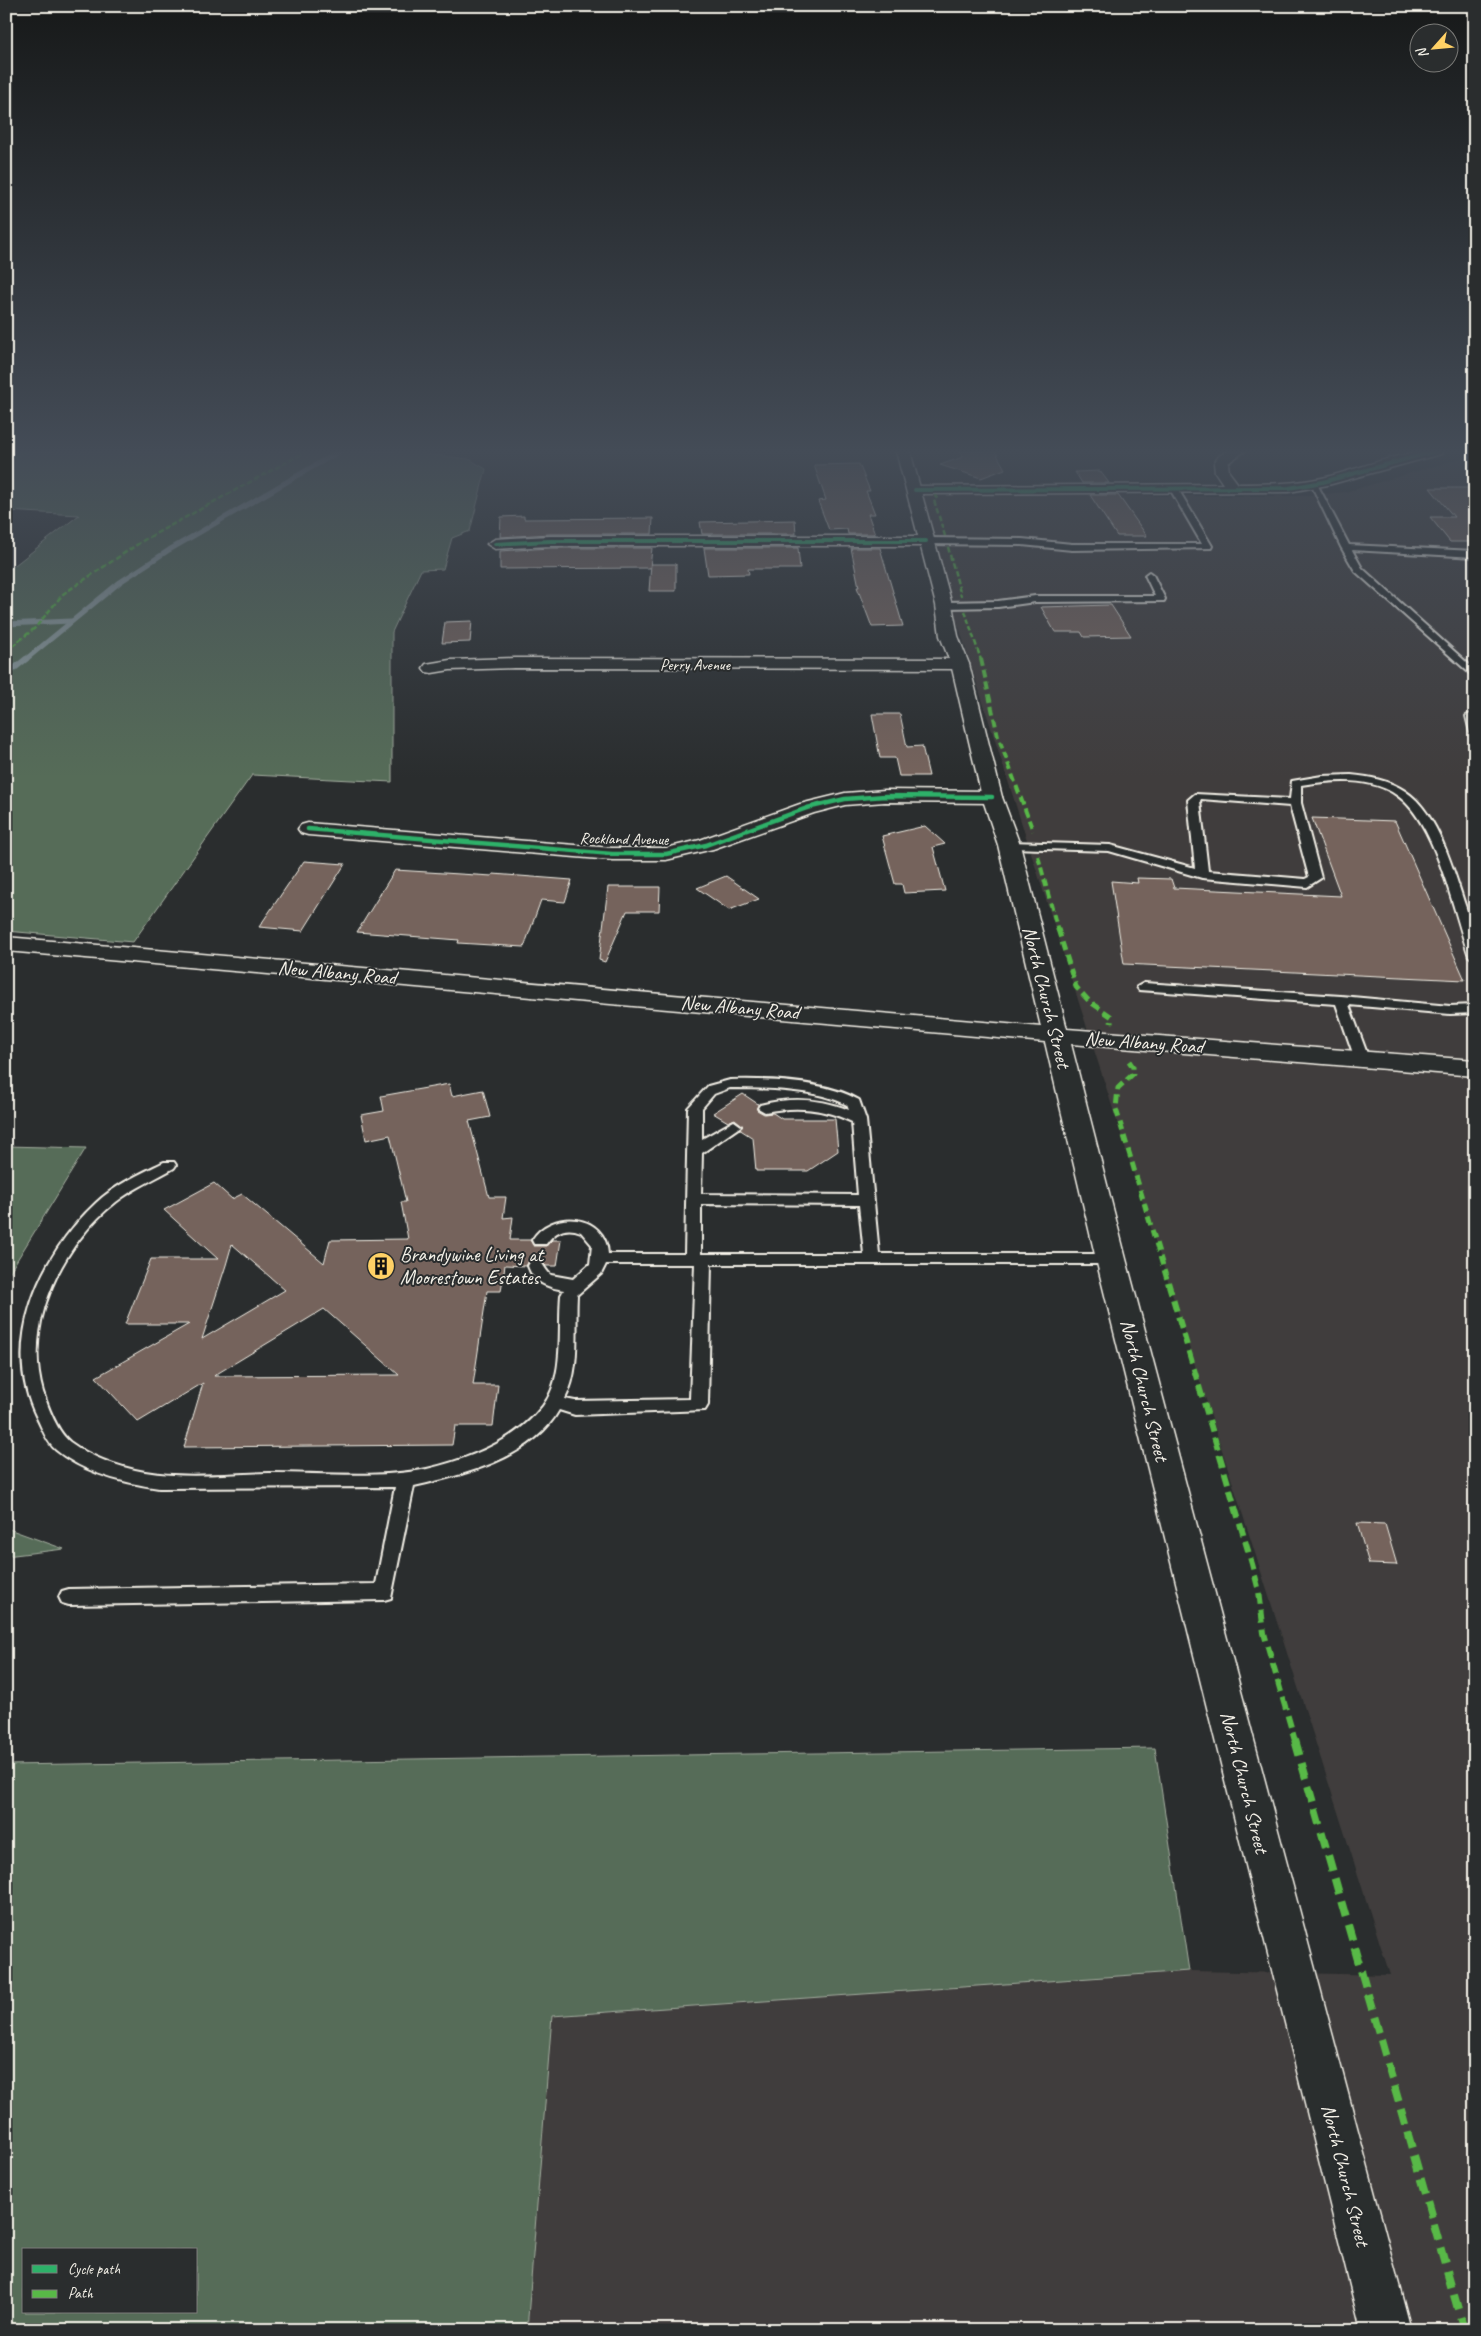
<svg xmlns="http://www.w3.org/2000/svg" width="1481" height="2336" font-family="Caveat,sans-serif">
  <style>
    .built { fill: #403d3c }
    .green { fill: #566c59; stroke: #a5aea0; fill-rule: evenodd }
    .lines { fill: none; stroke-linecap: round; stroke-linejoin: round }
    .stream-far1 { stroke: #90a0a1; stroke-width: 5 }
    .stream { stroke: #90a0a1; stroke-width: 6 }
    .building { fill: #74635b; stroke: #f4f1e8; fill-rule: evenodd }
    .service-casing { stroke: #f4f1e8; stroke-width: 4 }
    .minor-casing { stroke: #f4f1e8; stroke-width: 3 }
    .secondary-casing { stroke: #f4f1e8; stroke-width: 3 }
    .service { fill: #2a2d2e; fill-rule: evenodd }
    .minor { fill: #2a2d2e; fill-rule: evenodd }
    .secondary { fill: #2a2d2e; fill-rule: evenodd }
    .quiet-far4 { stroke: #58b947; stroke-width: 2.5; stroke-dasharray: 5.5 2.5; stroke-linecap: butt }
    .quiet-far3 { stroke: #58b947; stroke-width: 4; stroke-dasharray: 8 4; stroke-linecap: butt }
    .quiet-far2 { stroke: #58b947; stroke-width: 5; stroke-dasharray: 9 5; stroke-linecap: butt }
    .quiet-far1 { stroke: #58b947; stroke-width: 6; stroke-dasharray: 12 6; stroke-linecap: butt }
    .quiet { stroke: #58b947; stroke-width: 8; stroke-dasharray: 16 8; stroke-linecap: butt }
    .cycleway-far1-casing { stroke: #2a2d2e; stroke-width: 5.5 }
    .cycleway-casing { stroke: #2a2d2e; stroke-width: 7 }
    .cycleway-far1 { stroke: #2db169; stroke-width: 4 }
    .cycleway { stroke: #2db169; stroke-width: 4.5 }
    .labels { text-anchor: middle; stroke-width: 4; stroke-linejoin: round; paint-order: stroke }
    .far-street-label { font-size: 16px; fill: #f4f1e8; stroke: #2a2d2e }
    .street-label { font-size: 20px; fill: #f4f1e8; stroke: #2a2d2e }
    .poi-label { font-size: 20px; fill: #f4f1e8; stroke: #2a2d2e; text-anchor: start }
  </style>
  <rect width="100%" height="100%" fill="#2a2d2e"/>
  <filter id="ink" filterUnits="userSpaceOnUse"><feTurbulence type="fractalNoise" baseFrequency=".02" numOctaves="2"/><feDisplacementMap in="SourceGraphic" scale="10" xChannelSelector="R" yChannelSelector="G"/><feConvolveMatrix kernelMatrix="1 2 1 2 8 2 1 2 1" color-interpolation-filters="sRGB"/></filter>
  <g filter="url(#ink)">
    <polygon class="built" points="1475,454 1475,2330 527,2330 552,2016 1189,1971 1390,1975 915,490 1158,496 1298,496 1346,492"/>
    <g class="green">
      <polygon points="419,451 425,454 469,459 486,469 470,531 452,538 443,569 421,570 392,632 392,782 252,775 133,942 6,931 6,572 79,515 6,511 6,452"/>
      <polygon points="6,1146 86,1148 6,1278"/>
      <polygon points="6,1528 64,1549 6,1556"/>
      <path d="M 1155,1748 L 1189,1971 L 552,2016 L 527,2330 L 6,2330 L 6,1765 ZM 24,2250 L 196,2250 L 196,2312 L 24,2312 Z"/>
    </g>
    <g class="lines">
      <g class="stream-far1">
        <polyline points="6,624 71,621"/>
        <polyline points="25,660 120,582 169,550 340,451"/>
      </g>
      <polyline class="stream" points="6,675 26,659"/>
    </g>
    <g class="building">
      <polygon points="960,451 995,451 1005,469 981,478 940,465 963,457"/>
      <polygon points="859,464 870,491 866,491 875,514 868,514 875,534 848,534 847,529 829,530 818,501 826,500 814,465"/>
      <polygon points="1100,471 1109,483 1082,483 1075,472"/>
      <polygon points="1430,488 1475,488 1475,542 1450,542 1430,517 1454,517"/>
      <polygon points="1090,495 1118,495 1147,536 1117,536"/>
      <polygon points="524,516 524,519 653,518 652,534 550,534 500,537 501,517"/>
      <polygon points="795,520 796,534 702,534 700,522"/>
      <polygon points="550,548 652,548 650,568 500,569 500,551"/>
      <polygon points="704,548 798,548 800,569 748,569 749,574 708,575"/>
      <polygon points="851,548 880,548 903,626 872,627 857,587 859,587"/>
      <polygon points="651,564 676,564 676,591 649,591"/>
      <polygon points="1111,605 1131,636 1084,637 1081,632 1055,632 1041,607"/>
      <polygon points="472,621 470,642 442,643 445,622"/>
      <polygon points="872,714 900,714 907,747 922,746 929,776 899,776 895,758 880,758"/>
      <polygon points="1312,818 1395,821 1465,980 1124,964 1111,881 1138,883 1137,878 1171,879 1174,888 1341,896"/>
      <polygon points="925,826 945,844 933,847 945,891 904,893 902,884 895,884 882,836"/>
      <polygon points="304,861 345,864 303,931 259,927"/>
      <polygon points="395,870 492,876 493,874 572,880 565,902 541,900 524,947 458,943 459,940 357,932"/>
      <polygon points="726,876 759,899 729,910 697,888"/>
      <polygon points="608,887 660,887 659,911 627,911 605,962 599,960"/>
      <path d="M 449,1084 L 452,1096 L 483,1090 L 490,1117 L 469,1121 L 489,1197 L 506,1197 L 503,1218 L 513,1217 L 510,1240 L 530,1240 L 534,1246 L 546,1246 L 552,1240 L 561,1240 L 557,1266 L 546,1266 L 541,1261 L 535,1259 L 530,1260 L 526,1266 L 505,1265 L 501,1291 L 487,1291 L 473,1385 L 498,1385 L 493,1426 L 455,1426 L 452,1445 L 184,1447 L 203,1383 L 138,1422 L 96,1377 L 189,1324 L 125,1324 L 151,1259 L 218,1259 L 164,1210 L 214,1183 L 232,1199 L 242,1194 L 324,1263 L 330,1240 L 408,1239 L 401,1202 L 406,1202 L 390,1135 L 366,1140 L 361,1115 L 384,1111 L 381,1096 ZM 232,1244 L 285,1290 L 202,1339 L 226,1265 ZM 324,1309 L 399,1375 L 214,1376 L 215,1375 Z"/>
      <polygon points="743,1094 758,1104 757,1110 764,1114 773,1113 782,1119 835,1119 838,1151 808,1171 756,1171 753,1138 739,1129 743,1126 735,1119 728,1122 713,1113"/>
      <polygon points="1357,1523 1385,1524 1397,1565 1369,1564"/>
    </g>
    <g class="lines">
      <g class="service-casing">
        <g id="service">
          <polygon points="1310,482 1317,484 1349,545 1475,551 1475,557 1352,550 1362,568 1475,670 1475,678 1355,571 1341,547"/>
          <polygon points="1174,487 1178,489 1212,546 1211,548 1072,550 1022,545 926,544 922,541 926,538 1022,539 1072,544 1202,544 1170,489"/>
          <polygon points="1149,572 1153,575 1165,599 1164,601 1035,602 998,607 944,608 939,605 944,602 998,601 1035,596 1155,596 1145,575"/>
          <polygon points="1475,712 1475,735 1470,732 1466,716"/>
          <path d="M 1351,775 C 1370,777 1389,780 1405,791 C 1438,812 1454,872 1466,908 C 1469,917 1473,927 1475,937 C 1476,944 1475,952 1475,960 L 1469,956 C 1454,912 1436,823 1398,796 C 1371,776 1332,780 1301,785 L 1301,803 L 1321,878 L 1307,887 L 1202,878 L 1109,851 L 1009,848 L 1003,845 L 1009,842 L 1110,845 L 1195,868 L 1188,800 L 1195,794 L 1290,799 L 1292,781 L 1322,776 ZM 1201,799 L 1290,806 L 1309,877 L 1305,879 L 1208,871 L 1200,801 Z"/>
          <polygon points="1144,983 1341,996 1450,1006 1475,1005 1475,1013 1450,1014 1349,1005 1369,1059 1362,1063 1355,1059 1336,1004 1139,990 1137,987"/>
          <path d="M 730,1080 C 768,1079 826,1081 859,1100 L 866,1120 L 879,1254 L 1111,1254 L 1117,1255 L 1119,1259 L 1117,1263 L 1111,1264 L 711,1264 L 708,1405 L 705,1410 L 575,1415 L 559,1410 C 532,1458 464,1475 414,1486 L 391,1598 L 384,1600 L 69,1605 L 62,1603 L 59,1597 L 62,1591 L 69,1589 L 376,1584 L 395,1487 L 159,1488 C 124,1483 84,1473 56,1450 C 47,1443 42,1428 37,1418 C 0,1344 39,1256 96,1203 C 115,1185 140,1174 164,1162 L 174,1162 L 176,1165 L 174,1168 C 155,1179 134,1188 116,1202 C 62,1244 23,1323 43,1392 C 48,1407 57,1432 70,1442 C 92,1458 119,1467 145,1472 C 185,1479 229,1474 270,1473 C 317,1473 382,1479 427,1469 C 469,1459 515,1442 543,1406 C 565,1377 558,1330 561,1295 L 564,1290 C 547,1287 534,1283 528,1266 L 530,1262 C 544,1258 542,1268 551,1275 L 573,1279 L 590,1264 L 592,1245 L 581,1232 C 566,1226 555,1231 546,1244 L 534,1244 L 532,1240 C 551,1209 606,1213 608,1254 L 685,1254 L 688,1108 L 708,1086 ZM 730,1088 C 764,1088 818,1089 847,1105 L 849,1110 C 819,1098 791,1097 760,1105 L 758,1108 L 765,1112 C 797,1106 823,1108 852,1122 L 858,1195 L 701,1194 L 702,1153 L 741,1126 L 734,1121 L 702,1139 L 702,1108 L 714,1094 ZM 701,1204 L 859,1205 L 864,1254 L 701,1254 ZM 606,1264 L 695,1264 L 690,1399 L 575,1401 L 565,1399 C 581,1369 575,1328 577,1295 L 601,1274 Z"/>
        </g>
      </g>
      <g class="minor-casing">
        <g id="minor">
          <path d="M 1227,451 L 1245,451 L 1228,463 L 1229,472 L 1238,484 C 1266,484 1294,484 1322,478 C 1362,469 1402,449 1443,451 L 1441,454 L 1328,485 L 1289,492 L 915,494 L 908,490 L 915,486 L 1223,484 L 1215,472 L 1214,463 L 1219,456 Z"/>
          <polygon points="550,536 926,536 934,541 926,546 550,546 495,549 487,544 495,539"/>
          <polygon points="515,658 960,659 966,660 969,664 966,668 960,669 515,668 450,670 432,673 426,672 423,668 426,664 450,660"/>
          <polygon points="885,790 992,791 999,793 1002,797 999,801 992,803 885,802 845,805 814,813 713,849 666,860 612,860 308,835 301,833 298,829 301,825 308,823 612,848 666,848 700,840 800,804 845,793"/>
        </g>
      </g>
      <g class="secondary-casing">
        <polygon id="secondary" points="896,451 910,451 952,605 958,636 969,664 1002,797 1020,845 1067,1029 1475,1060 1475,1076 1071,1044 1126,1259 1411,2330 1361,2330 1096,1259 1045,1042 6,951 6,937 1041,1027 998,845 982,797 951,664 940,636 936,605"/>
      </g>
      <use href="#service" class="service"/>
      <use href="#minor" class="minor"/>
      <use href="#secondary" class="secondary"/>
      <g class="quiet-far4">
        <polyline points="6,461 26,451"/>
        <polyline points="934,496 937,497 934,500 945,536"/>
        <polyline points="948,547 961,596"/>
        <polyline points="965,611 981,660"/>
        <polyline points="6,651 35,628 63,594 144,540 307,451"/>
      </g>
      <g class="quiet-far3">
        <polyline points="981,659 998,736 1033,831"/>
        <polyline points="1038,856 1058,931"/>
      </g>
      <g class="quiet-far2">
        <polyline points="1058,929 1076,987 1089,1001 1112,1017 1111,1023"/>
        <polyline points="1129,1061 1133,1067 1133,1074 1118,1088 1116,1109 1168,1283"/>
      </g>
      <polyline class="quiet-far1" points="1168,1282 1252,1564 1259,1591 1264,1633 1295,1741"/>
      <polyline class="quiet" points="1295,1740 1464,2330"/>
      <g class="cycleway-far1-casing">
        <g id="cycleway-far1">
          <polyline points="915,490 1289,488 1323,482 1436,451"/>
          <polyline points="495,544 550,541 926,541"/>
        </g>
      </g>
      <g class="cycleway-casing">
        <polyline id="cycleway" points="308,829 612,854 666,854 706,845 807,808 845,799 885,796 992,797"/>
      </g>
      <use href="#cycleway-far1" class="cycleway-far1"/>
      <use href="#cycleway" class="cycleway"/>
    </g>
  </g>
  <linearGradient id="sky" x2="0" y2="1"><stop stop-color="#171919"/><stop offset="0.58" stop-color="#444c57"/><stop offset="1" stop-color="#444c57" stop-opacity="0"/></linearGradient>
  <rect width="1481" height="778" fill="url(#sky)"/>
  <defs>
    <g id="building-disc" transform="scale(1.4375)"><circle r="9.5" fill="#ffd166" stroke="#2a2d2e"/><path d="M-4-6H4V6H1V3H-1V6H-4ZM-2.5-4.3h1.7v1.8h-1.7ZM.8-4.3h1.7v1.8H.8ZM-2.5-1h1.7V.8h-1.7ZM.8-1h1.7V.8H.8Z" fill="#111"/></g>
  </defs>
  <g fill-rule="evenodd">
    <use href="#building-disc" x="381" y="1266"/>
  </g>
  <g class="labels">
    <g class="far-street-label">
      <text x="695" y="670">Perry Avenue</text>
      <text transform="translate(624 838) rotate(1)" y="6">Rockland Avenue</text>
    </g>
    <g class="street-label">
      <text transform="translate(337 972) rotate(5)" y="7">New Albany Road</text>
      <text transform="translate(1047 997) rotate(76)" y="7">North Church Street</text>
      <text transform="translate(740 1007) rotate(5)" y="7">New Albany Road</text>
      <text transform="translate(1144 1042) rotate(4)" y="7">New Albany Road</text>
      <text transform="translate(1145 1390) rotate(76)" y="7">North Church Street</text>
      <text transform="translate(1245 1782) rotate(76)" y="7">North Church Street</text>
      <text transform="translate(1346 2175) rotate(76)" y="7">North Church Street</text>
    </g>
    <g class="poi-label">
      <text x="400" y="1261">Brandywine Living at<tspan x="400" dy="23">Moorestown Estates</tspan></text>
    </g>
  </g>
  <rect width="1481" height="2336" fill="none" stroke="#2a2d2e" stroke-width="25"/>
  <rect x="12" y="12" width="1456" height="2311" fill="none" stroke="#f4f1e8" stroke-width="2" filter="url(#ink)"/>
  <rect x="22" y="2248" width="175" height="65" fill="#2a2d2e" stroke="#7b7b78"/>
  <rect x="32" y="2265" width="25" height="8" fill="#2db169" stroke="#7b7b78"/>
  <text x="68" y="2274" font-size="15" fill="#f4f1e8">Cycle path</text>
  <rect x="32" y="2290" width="25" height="8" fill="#58b947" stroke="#7b7b78"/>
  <text x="68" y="2298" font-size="15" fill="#f4f1e8">Path</text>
  <g transform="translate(1434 48) rotate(243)"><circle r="24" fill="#2a2d2e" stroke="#7b7b78"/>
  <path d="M0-4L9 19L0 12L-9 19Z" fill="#ffd166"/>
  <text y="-8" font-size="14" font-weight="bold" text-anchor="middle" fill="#f4f1e8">N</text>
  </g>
</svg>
